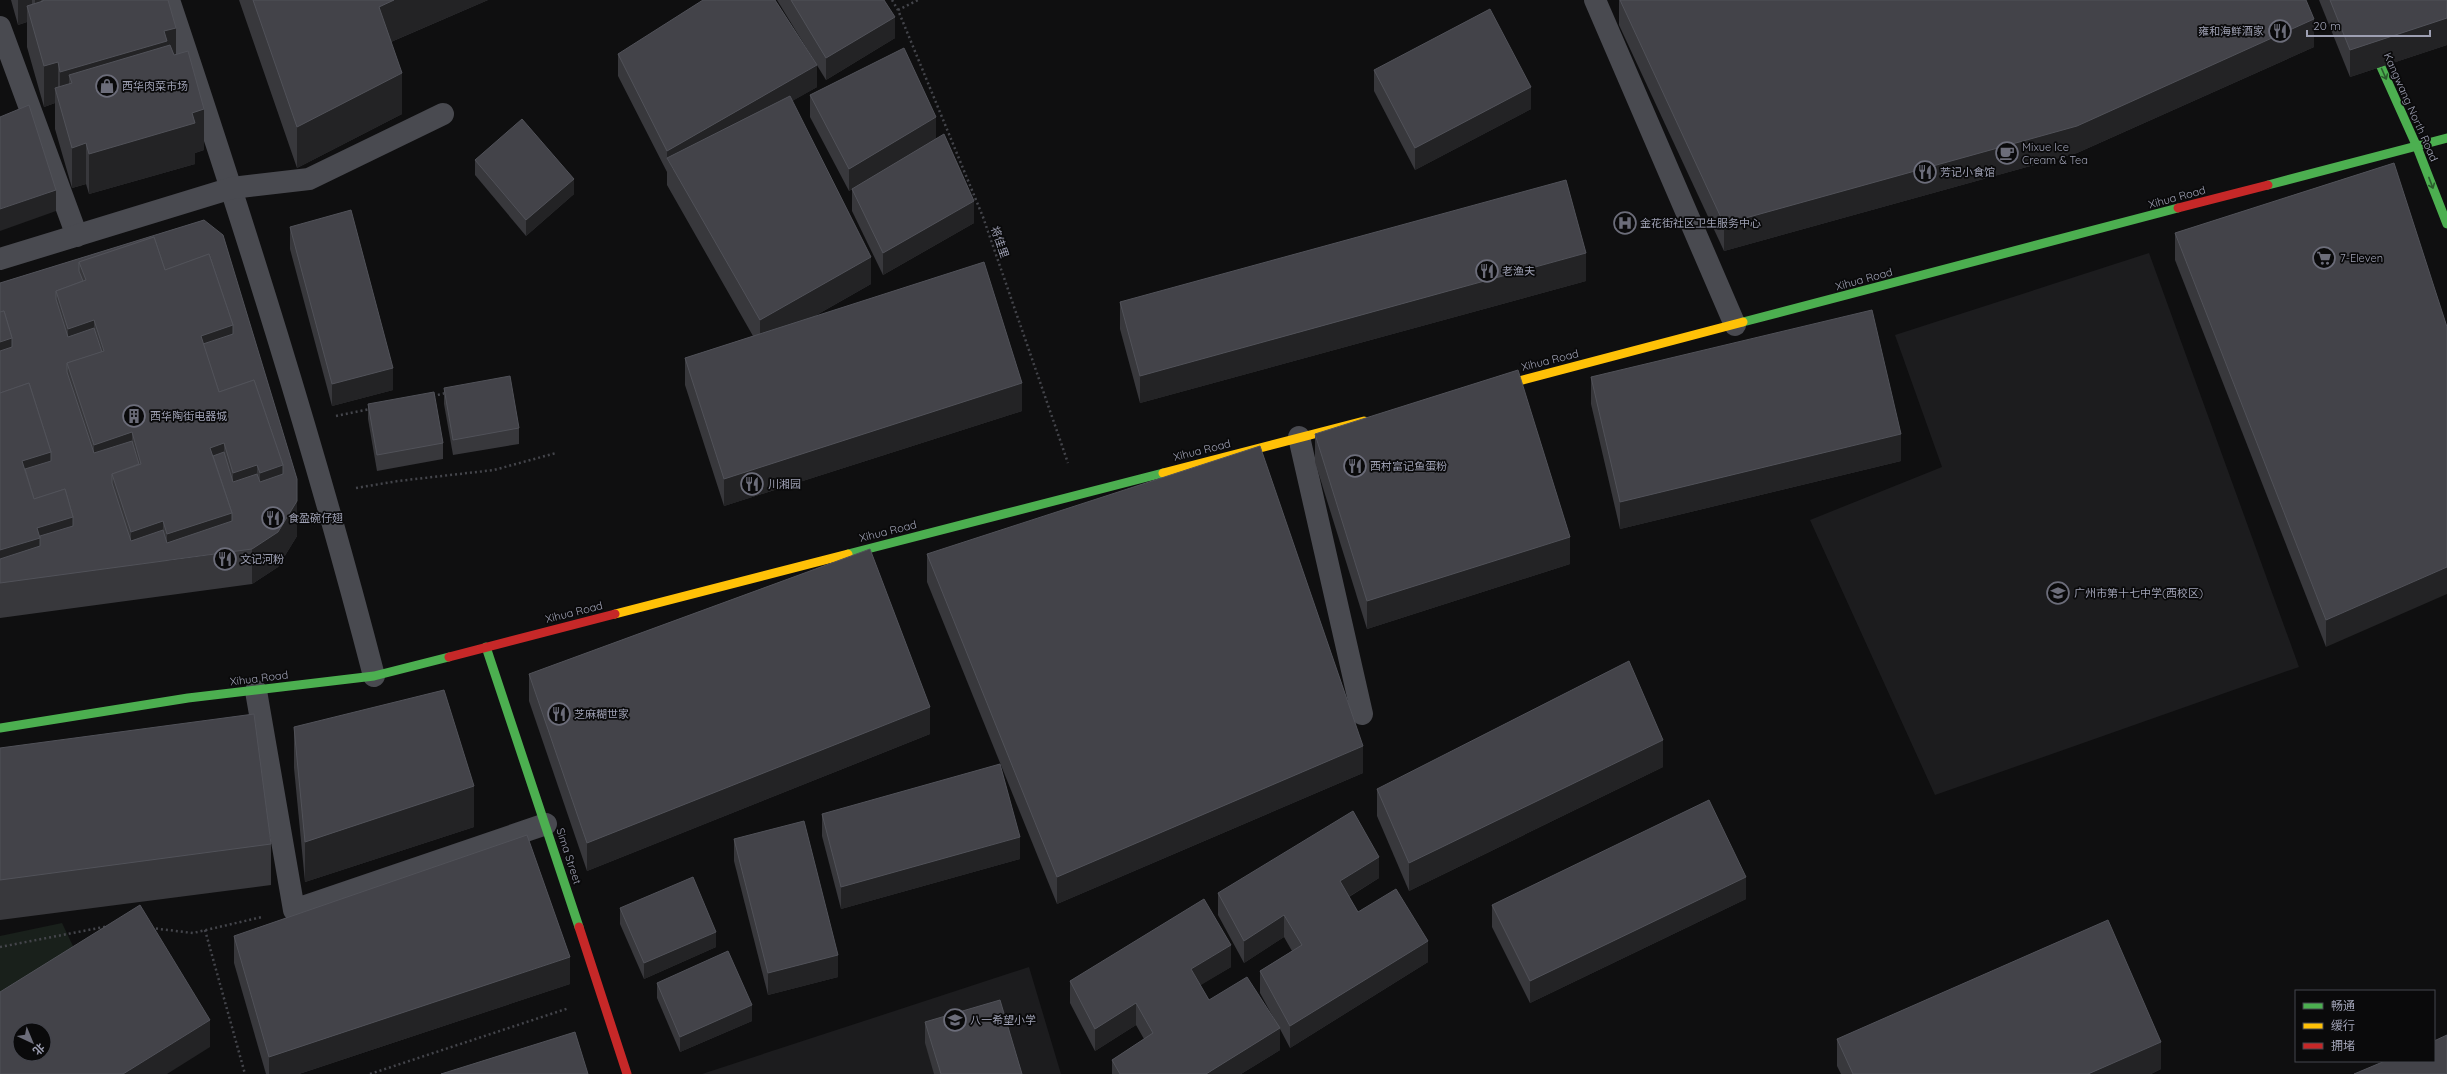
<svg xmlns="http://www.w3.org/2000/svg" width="2447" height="1074" font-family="Quicksand,'Noto Sans SC',sans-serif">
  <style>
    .built { fill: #1c1c1e }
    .green { fill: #19201b }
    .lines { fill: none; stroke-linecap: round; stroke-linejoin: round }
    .path { stroke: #44454b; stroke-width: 2.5; stroke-dasharray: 2 3; stroke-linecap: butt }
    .lane { stroke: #494a50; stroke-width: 22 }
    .fast { stroke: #4caf50; stroke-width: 9 }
    .slow { stroke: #ffc107; stroke-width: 9 }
    .jam { stroke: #c62828; stroke-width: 9 }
    .wall { fill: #38383c }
    .shaded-wall { fill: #232325 }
    .building { fill: #434349; stroke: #515259; fill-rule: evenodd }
    .oneway { stroke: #2b5c2e }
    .labels { text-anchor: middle; stroke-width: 3.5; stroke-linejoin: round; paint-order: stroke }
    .poi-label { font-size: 11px; fill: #9ea0b3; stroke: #0a0a0b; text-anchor: start }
    .street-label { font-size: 11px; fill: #9ea0b3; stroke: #0a0a0b }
  </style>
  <rect width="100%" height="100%" fill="#0f0f10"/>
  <g class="built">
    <polygon points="2149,253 2299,667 1935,795 1810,520 1942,467 1895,335"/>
    <polygon points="1029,967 1061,1074 702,1074"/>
  </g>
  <polygon class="green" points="62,923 80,961 0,1007 0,936"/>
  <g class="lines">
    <g class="path">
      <polyline points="892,0 898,10 983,217 1068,463"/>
      <polyline points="898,10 918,0"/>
      <polyline points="433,396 446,393"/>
      <polyline points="336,416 370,409"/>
      <polyline points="356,488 398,481 494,470 556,453"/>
      <polyline points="151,928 193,933 262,917"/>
      <polyline points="205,930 245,1074"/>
      <polyline points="0,947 109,926"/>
      <polyline points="370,1074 569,1008"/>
    </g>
    <g class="lane">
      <path d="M 169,0 C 244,224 315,448 374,676"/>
      <polyline points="1595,0 1735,325"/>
      <polyline points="0,27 77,236"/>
      <polyline points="0,259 232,188 309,179 443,114"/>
      <polyline points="1299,437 1362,714"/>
      <polyline points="256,691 294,910 546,824"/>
    </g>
    <g class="fast">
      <polyline points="2351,0 2417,147 2447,224"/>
      <polyline points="2268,185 2447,138"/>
      <polyline points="1743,322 2178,208"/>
      <polyline points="848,554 1163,473"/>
      <polyline points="486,647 579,927"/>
      <polyline points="0,728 188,698 374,676 449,657"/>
    </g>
    <g class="slow">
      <polyline points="1492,388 1743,322"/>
      <polyline points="1163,473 1364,421"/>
      <polyline points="615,614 848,554"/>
    </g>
    <g class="jam">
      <polyline points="2178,208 2268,185"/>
      <polyline points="449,657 615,614"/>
      <polyline points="579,927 627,1074"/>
    </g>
  </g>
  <g class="wall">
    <polygon points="11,0 168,0 176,54 204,150 195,153 195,164 89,194 86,184 72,188 55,129 55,103 44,107 27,47 27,22 18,25"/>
    <polygon points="239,0 488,0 391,42 402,114 297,168"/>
    <polygon points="777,0 884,0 895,38 826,80"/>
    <polygon points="1619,0 2306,0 2314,47 2077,153 1724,251 1619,25"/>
    <polygon points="2319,0 2447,0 2447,45 2350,77"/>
    <polygon points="618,54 817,87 792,101 871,284 813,317 1022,411 724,506 685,385 685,358 753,336 667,185 667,172 618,76"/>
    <polygon points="1374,70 1531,109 1415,170 1374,91"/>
    <polygon points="810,95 936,139 849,191 810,117"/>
    <polygon points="475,160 574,194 526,236 475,175"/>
    <polygon points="2394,163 2326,647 2175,260 2175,233"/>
    <polygon points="852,189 974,223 883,275 852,211"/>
    <polygon points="204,220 297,536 278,567 252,584 0,618 0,283"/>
    <polygon points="290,227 393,390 332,406 290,249"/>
    <polygon points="1586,281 1140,403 1120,329 1120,302"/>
    <polygon points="1591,377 1901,461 1620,529 1591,404"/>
    <polygon points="444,388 519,428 519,444 453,455 444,404"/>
    <polygon points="368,404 443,443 443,459 377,471 368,419"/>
    <polygon points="1315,434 1570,564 1367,629 1315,462"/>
    <polygon points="927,554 1363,773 1057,904 927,582"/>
    <polygon points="529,674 930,734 587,871 529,701"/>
    <polygon points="294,727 474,827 305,882 294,768"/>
    <polygon points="0,748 271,844 271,885 0,920"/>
    <polygon points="1663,767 1409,891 1377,816 1377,789"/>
    <polygon points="822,814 1020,859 841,909 822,836"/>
    <polygon points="734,839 838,977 768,995 734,861"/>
    <polygon points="1379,878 1349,897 1358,912 1428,962 1290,1048 1280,1029 1280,1050 1241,1074 1112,1074 1112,1060 1144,1039 1136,1025 1095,1051 1070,1003 1070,981 1231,967 1200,985 1209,1000 1277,1024 1260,993 1260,971 1292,951 1284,937 1244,963 1218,915 1218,893"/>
    <polygon points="1746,899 1530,1003 1492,927 1492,905"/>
    <polygon points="620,908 716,947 644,979 620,924"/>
    <polygon points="234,936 570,984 299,1074 266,1074 234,963"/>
    <polygon points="657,983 752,1021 680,1052 657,998"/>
    <polygon points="925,1022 1022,1074 934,1074 925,1043"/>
    <polygon points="1837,1039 2161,1069 2151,1074 1841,1074 1837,1066"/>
  </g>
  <g class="shaded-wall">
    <polygon points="18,0 32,0 32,21 27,6 27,22 18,25"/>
    <polygon points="35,0 41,0 41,29 35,30"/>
    <polygon points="394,0 488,0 379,47 379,7"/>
    <polygon points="895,17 895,38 826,80 826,58"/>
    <polygon points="2447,18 2447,45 2350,77 2350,50"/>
    <polygon points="2314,19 2314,47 2077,153 1724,251 1724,224"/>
    <polygon points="176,28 176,68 72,83 69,75 69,110 60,108 60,72 164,31"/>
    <polygon points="58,62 58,99 55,88 55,103 44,107 44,66"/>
    <polygon points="817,65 817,87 673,169 667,158 667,151"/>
    <polygon points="402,73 402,114 297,168 297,127"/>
    <polygon points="1531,87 1531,109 1415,170 1415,148"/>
    <polygon points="204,109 204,150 195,153 195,164 89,194 89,154 192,113"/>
    <polygon points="936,117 936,139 849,191 849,169"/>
    <polygon points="86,143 86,184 72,188 72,148"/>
    <polygon points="574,179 574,194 526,236 526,220"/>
    <polygon points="56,190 56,211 0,231 0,209"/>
    <polygon points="974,201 974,223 883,275 883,253"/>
    <polygon points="154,245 94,320 94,363 68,365 68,329"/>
    <polygon points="1586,253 1586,281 1140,403 1140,376"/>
    <polygon points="871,257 871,284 760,347 760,320"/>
    <polygon points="0,321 12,338 12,382 0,385"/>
    <polygon points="233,325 233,369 211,376 201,336"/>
    <polygon points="393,368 393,390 332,406 332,384"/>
    <polygon points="1022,383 1022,411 724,506 724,479"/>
    <polygon points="132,432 132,476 112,474 94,488 94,445"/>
    <polygon points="1901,434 1901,461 1620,529 1620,502"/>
    <polygon points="224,443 224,487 210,448"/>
    <polygon points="51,452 51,496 32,502 22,461"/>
    <polygon points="257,465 257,509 233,517 233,473"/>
    <polygon points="283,465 283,509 260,517 260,473"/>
    <polygon points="297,501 297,536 278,567 252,584 252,549"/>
    <polygon points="34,508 73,517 73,561 0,583 0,550"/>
    <polygon points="232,513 232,552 167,561 167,534"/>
    <polygon points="163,521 163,561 131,565 131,532"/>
    <polygon points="1570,537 1570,564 1367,629 1367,601"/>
    <polygon points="2447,567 2447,594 2326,647 2326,620"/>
    <polygon points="930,707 930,734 587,871 587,843"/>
    <polygon points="1663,740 1663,767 1409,891 1409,863"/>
    <polygon points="1363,746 1363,773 1057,904 1057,877"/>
    <polygon points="474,786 474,827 305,882 305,842"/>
    <polygon points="1020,837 1020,859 841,909 841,887"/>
    <polygon points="1379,857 1379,878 1340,902 1340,881"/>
    <polygon points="1746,877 1746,899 1530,1003 1530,981"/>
    <polygon points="1284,915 1284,937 1244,963 1244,941"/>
    <polygon points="716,932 716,947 644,979 644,963"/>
    <polygon points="1428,941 1428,962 1290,1048 1290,1026"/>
    <polygon points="1231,945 1231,967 1191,991 1191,969"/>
    <polygon points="838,955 838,977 768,995 768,973"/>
    <polygon points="570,957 570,984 299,1074 269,1074 269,1057"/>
    <polygon points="1136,1003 1136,1025 1095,1051 1095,1029"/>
    <polygon points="752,1005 752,1021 680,1052 680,1037"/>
    <polygon points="210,1020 210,1047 167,1074 123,1074"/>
    <polygon points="1280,1028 1280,1050 1241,1074 1206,1074"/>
    <polygon points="2161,1042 2161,1069 2151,1074 2088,1074"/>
  </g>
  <g class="building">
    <polygon points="43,0 168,0 176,28 164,31 167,41 60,72 58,62 44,66 27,6 43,1"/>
    <polygon points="253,0 394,0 379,7 402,73 297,127"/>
    <polygon points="703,0 775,0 817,65 667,151 618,54"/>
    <polygon points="791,0 884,0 895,17 826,58"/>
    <polygon points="1620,0 2306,0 2314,19 2077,126 1724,224"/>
    <polygon points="2330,0 2447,0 2447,18 2350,50"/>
    <polygon points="1490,9 1531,87 1415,148 1374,70"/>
    <polygon points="170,45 174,55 188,51 204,109 192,113 195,123 89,154 86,143 72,148 55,88 72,83 69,75"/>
    <polygon points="904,48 936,117 849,169 810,95"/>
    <polygon points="790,96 871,257 760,320 667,158"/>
    <polygon points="29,105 56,190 0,209 0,117"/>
    <polygon points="522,119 574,179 526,220 475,160"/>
    <polygon points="944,134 974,201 883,253 852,189"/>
    <polygon points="2394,163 2447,327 2447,567 2326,620 2175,233"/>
    <polygon points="1566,180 1586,253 1140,376 1120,302"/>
    <polygon points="351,210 393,368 332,384 290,227"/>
    <path d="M 204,220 L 223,235 L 297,479 L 297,501 L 278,532 L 252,549 L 0,583 L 0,559 L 40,546 L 40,536 L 73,526 L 73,517 L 65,489 L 34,499 L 25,469 L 51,461 L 51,452 L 29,383 L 0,393 L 0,351 L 12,347 L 12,338 L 4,311 L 0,312 L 0,283 ZM 154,237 L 165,270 L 209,254 L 233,325 L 233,334 L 203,344 L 219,392 L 254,380 L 283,465 L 283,474 L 260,482 L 257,474 L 233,482 L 224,452 L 213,456 L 232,513 L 232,521 L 167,543 L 163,530 L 131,541 L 112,483 L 112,474 L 139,464 L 132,441 L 94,453 L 67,372 L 67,363 L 102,352 L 94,328 L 68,337 L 56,299 L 56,291 L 83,281 L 79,271 L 79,262 Z"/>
    <polygon points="154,237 165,270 209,254 233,325 201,336 219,392 254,380 283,465 260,473 257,465 233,473 224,443 210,448 232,513 167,534 163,521 131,532 112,474 141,464 132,432 94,445 67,363 104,351 94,320 68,329 56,291 86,280 79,262"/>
    <polygon points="984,262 1022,383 724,479 685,358"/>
    <polygon points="1872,310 1901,434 1620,502 1591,377"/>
    <polygon points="4,311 12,338 0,342 0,312"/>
    <polygon points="1518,370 1570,537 1367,601 1315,434"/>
    <polygon points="510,376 519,428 453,440 444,388"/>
    <polygon points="29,383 51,452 22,461 34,499 65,489 73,517 37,528 40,538 0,550 0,393"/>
    <polygon points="434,392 443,443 377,455 368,404"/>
    <polygon points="1260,446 1363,746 1057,877 927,554"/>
    <polygon points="870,549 930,707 587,843 529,674"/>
    <polygon points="1629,661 1663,740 1409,863 1377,789"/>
    <polygon points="444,690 474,786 305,842 294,727"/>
    <polygon points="254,714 271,844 0,880 0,748"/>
    <polygon points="1000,764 1020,837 841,887 822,814"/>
    <polygon points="1709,800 1746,877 1530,981 1492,905"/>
    <polygon points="1353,811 1379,857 1340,881 1358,912 1396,889 1428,941 1290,1026 1260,971 1302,945 1284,915 1244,941 1218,893"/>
    <polygon points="804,821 838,955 768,973 734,839"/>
    <polygon points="527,835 570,957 269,1057 234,936"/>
    <polygon points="693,877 716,932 644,963 620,908"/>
    <polygon points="1204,899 1231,945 1191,969 1209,1000 1247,977 1280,1028 1206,1074 1120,1074 1112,1060 1153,1033 1136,1003 1095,1029 1070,981"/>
    <path d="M 140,905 L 210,1020 L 123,1074 L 0,1074 L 0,992 ZM 20,1030 L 44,1030 L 44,1054 L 20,1054 Z"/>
    <polygon points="2108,920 2161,1042 2088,1074 1853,1074 1837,1039"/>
    <polygon points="728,951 752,1005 680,1037 657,983"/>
    <polygon points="1000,1000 1022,1074 941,1074 925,1022"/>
    <polygon points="575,1032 588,1074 441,1074"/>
    <polygon points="2447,1035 2447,1074 2354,1074 2385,1061 2434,1061 2434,1041"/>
  </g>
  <defs><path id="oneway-shaft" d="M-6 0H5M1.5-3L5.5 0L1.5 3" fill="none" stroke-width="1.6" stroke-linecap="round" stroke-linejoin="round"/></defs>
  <g class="oneway">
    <use href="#oneway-shaft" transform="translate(2384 74) rotate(66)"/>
    <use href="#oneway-shaft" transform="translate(2431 183) rotate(69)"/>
  </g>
  <defs>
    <g id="restaurant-ring" transform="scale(1.15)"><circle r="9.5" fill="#0a0a0b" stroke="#6c6d7a" stroke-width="1.5"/><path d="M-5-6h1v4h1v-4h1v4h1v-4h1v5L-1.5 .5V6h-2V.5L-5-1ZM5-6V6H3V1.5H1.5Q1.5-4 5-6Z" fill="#6c6d7a"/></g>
    <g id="shop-ring" transform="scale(1.15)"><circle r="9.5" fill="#0a0a0b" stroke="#6c6d7a" stroke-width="1.5"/><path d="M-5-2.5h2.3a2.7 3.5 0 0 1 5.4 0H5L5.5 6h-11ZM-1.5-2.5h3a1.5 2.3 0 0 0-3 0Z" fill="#6c6d7a"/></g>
    <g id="cafe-ring" transform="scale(1.15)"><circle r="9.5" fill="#0a0a0b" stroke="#6c6d7a" stroke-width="1.5"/><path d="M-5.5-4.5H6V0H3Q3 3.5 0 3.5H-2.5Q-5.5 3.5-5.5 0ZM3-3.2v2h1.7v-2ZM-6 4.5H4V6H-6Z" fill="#6c6d7a"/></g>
    <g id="hospital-ring" transform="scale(1.15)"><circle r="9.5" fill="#0a0a0b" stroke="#6c6d7a" stroke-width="1.5"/><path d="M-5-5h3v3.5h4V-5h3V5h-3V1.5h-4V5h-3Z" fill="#6c6d7a"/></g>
    <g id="supermarket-ring" transform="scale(1.15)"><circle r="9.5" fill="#0a0a0b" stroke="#6c6d7a" stroke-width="1.5"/><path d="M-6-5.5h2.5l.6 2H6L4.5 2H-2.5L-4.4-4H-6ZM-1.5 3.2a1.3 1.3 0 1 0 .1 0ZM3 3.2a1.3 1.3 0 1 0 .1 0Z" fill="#6c6d7a"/></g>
    <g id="building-ring" transform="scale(1.15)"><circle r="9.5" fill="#0a0a0b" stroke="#6c6d7a" stroke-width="1.5"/><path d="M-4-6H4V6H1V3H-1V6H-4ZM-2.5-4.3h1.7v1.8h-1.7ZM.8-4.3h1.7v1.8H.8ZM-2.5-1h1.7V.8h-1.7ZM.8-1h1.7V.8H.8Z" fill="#6c6d7a"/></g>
    <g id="school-ring" transform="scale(1.15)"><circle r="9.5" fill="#0a0a0b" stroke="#6c6d7a" stroke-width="1.5"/><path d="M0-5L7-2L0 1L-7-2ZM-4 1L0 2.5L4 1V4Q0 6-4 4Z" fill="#6c6d7a"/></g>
  </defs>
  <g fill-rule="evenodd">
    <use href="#restaurant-ring" x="2280" y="31"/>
    <use href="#shop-ring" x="107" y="86"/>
    <use href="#cafe-ring" x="2007" y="153"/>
    <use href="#restaurant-ring" x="1925" y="172"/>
    <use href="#hospital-ring" x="1625" y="223"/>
    <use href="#supermarket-ring" x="2324" y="258"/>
    <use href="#restaurant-ring" x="1487" y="271"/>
    <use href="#building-ring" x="134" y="416"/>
    <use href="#restaurant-ring" x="1355" y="466"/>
    <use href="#restaurant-ring" x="752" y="484"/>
    <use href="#restaurant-ring" x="273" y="518"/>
    <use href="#restaurant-ring" x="225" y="559"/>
    <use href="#school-ring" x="2058" y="593"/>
    <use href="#restaurant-ring" x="559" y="714"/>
    <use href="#school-ring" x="955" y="1020"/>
  </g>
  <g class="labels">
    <g class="poi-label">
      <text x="2264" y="35" text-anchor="end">雍和海鲜酒家</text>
      <text x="122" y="90">西华肉菜市场</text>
      <text x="2022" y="151">Mixue Ice<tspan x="2022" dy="13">Cream &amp; Tea</tspan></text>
      <text x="1940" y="176">芳记小食馆</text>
      <text x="1640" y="227">金花街社区卫生服务中心</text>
      <text x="2340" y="262">7-Eleven</text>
      <text x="1502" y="275">老渔夫</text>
      <text x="150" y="420">西华陶街电器城</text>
      <text x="1370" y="470">西村富记鱼蛋粉</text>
      <text x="768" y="488">川湘园</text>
      <text x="288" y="522">食盈碗仔翅</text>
      <text x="240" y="563">文记河粉</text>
      <text x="2074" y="597">广州市第十七中学(西校区)</text>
      <text x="574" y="718">芝麻糊世家</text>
      <text x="970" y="1024">八一希望小学</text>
    </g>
    <g class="street-label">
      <text transform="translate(2411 107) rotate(66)" y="4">Kangwang North Road</text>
      <text transform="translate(2177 197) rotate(-15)" y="4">Xihua Road</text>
      <text transform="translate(1000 242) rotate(71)" y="4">将佳里</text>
      <text transform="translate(1864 279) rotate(-15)" y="4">Xihua Road</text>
      <text transform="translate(1550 360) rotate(-14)" y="4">Xihua Road</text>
      <text transform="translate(1202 450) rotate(-14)" y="4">Xihua Road</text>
      <text transform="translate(888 531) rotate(-14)" y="4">Xihua Road</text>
      <text transform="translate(574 612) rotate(-14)" y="4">Xihua Road</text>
      <text transform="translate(259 678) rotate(-7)" y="4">Xihua Road</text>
      <text transform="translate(569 856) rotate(72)" y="4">Sima Street</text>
    </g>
  </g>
  <rect x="2295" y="990" width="140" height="72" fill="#0a0a0b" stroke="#45464e"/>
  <rect x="2303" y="1003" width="20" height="6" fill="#4caf50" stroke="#45464e"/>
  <text x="2331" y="1010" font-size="12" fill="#9ea0b3">畅通</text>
  <rect x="2303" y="1023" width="20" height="6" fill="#ffc107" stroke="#45464e"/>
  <text x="2331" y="1030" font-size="12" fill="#9ea0b3">缓行</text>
  <rect x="2303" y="1043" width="20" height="6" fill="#c62828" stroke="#45464e"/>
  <text x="2331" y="1050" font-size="12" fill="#9ea0b3">拥堵</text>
  <g transform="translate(32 1042) rotate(136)"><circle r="19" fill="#0a0a0b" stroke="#45464e"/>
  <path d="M0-3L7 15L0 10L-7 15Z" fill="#6c6d7a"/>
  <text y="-6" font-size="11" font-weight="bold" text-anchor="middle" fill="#9ea0b3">北</text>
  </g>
  <path d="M2307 30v6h123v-6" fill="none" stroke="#9ea0b3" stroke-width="2"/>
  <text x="2313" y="30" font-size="12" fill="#9ea0b3" stroke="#0a0a0b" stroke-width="3" paint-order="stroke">20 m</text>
</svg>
